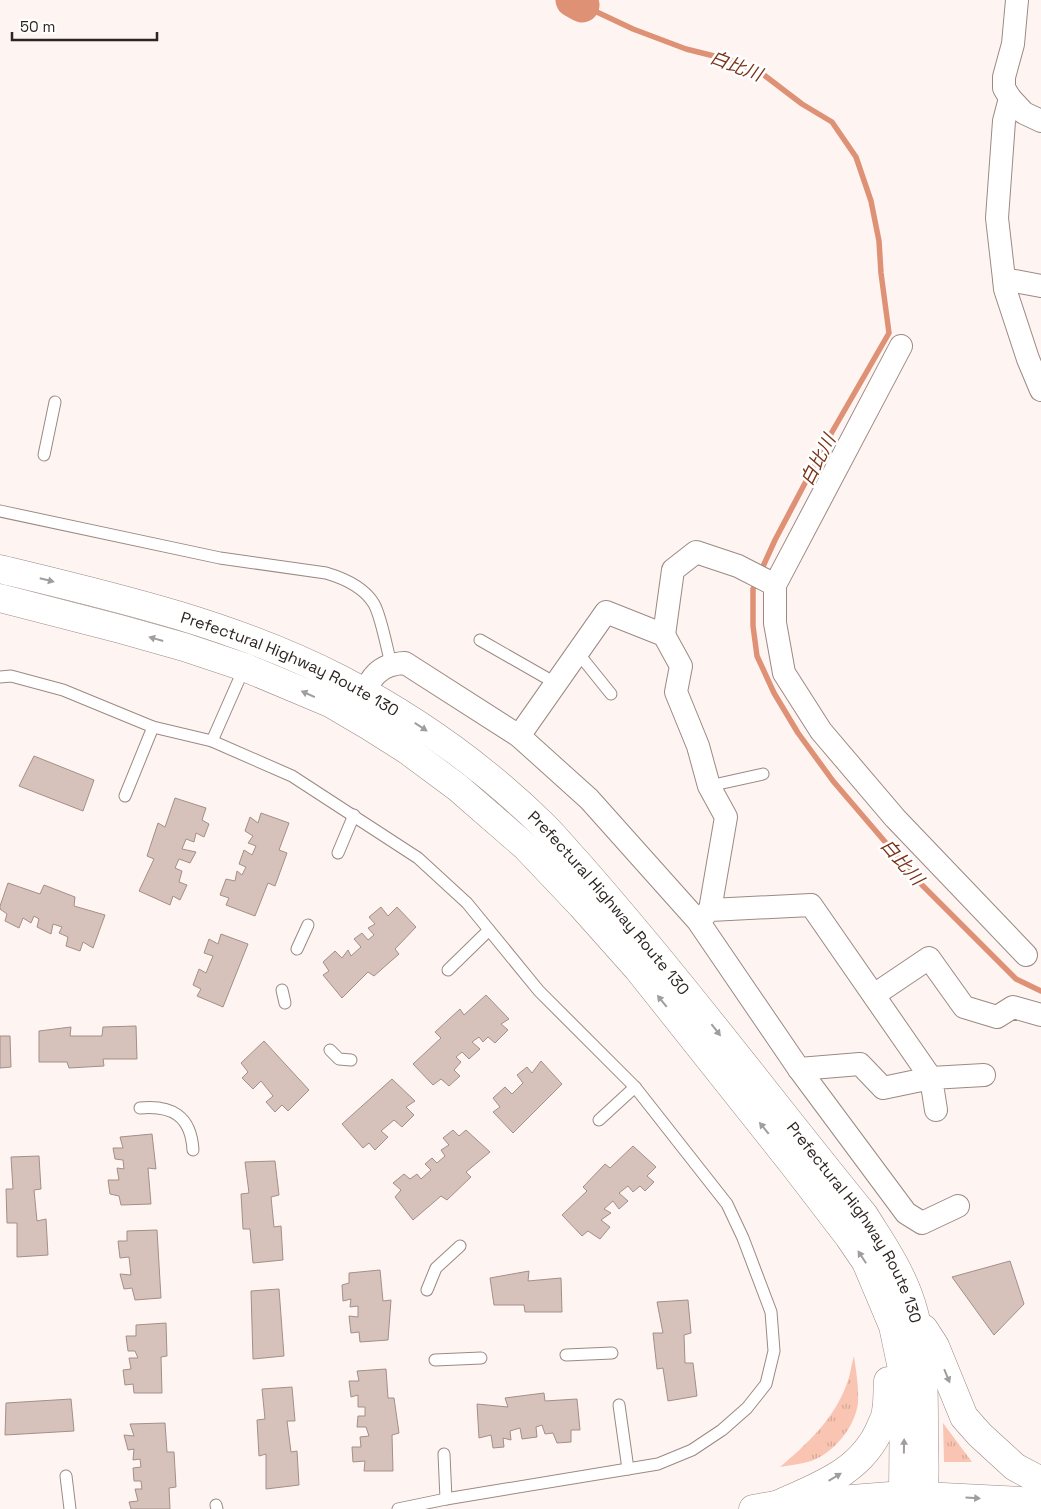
<svg xmlns="http://www.w3.org/2000/svg" width="1041" height="1509" font-family="'Space Grotesk','Noto Sans JP',sans-serif">
  <style>
    .grass { fill: url(#grass-tufts) }
    .lines { fill: none; stroke-linecap: round; stroke-linejoin: round }
    .stream { stroke: #de9175; stroke-width: 5.5 }
    .river { stroke: #de9175; stroke-width: 35 }
    .building { fill: #d7c2bb; stroke: #a38f88 }
    .service-casing { stroke: #9c8982; stroke-width: 13 }
    .minor-casing { stroke: #9c8982; stroke-width: 24 }
    .secondary-casing { stroke: #9c8982; stroke-width: 29 }
    .trunk-casing { stroke: #9c8982; stroke-width: 29 }
    .service { stroke: #fff; stroke-width: 11 }
    .minor { stroke: #fff; stroke-width: 22 }
    .secondary { stroke: #fff; stroke-width: 28 }
    .trunk { stroke: #fff; stroke-width: 28 }
    .oneway { fill: #a09d9c }
    .labels { text-anchor: middle; stroke-width: 5; stroke-linejoin: round; paint-order: stroke }
    .street-label { font-size: 16px; fill: #2d2522; stroke: #fff }
    .water-label { font-size: 18px; font-style: italic; fill: #7a3418; stroke: #fff }
  </style>
  <defs>
    <pattern id="grass-tufts" width="24" height="20" patternUnits="userSpaceOnUse" patternTransform="scale(1.25)"><rect width="24" height="20" fill="#f9c4b1"/><path d="M3 7l-1-3M5 7V3M7 7l1-3M15 17l-1-3M17 17v-4M19 17l1-3" fill="none" stroke="#d6a898"/></pattern>
  </defs>
  <rect width="100%" height="100%" fill="#fef5f2"/>
  <g class="grass">
    <path d="M 854,1356 C 856,1371 859,1387 858,1403 C 855,1427 834,1453 811,1461 C 801,1464 790,1465 780,1467 C 807,1444 833,1420 846,1386 C 850,1377 851,1366 854,1356 Z"/>
    <polygon points="943,1423 972,1462 944,1462"/>
  </g>
  <g class="lines">
    <g class="stream">
      <polyline points="582,5 633,29 686,49 734,61 764,75 802,104 832,122 856,157 871,201 879,241 881,273 889,333 832,432 775,540 760,573"/>
      <polyline points="757,581 753,589 753,626 757,656 774,693 798,733 833,781 922,885 1016,979 1041,991"/>
    </g>
    <polyline class="river" points="573,0 582,5"/>
  </g>
  <g class="building">
    <polygon points="34,756 94,780 83,811 19,786"/>
    <polygon points="175,798 206,808 202,820 209,824 204,837 196,833 194,842 186,839 182,849 196,852 190,863 179,859 175,868 182,871 179,882 187,885 180,900 173,896 170,905 139,891 154,859 147,856 158,823 165,827"/>
    <polygon points="261,813 289,823 279,850 287,853 275,886 268,883 255,916 226,905 229,898 220,895 226,879 235,881 237,871 242,875 246,867 239,864 244,850 252,855 256,846 248,843 253,836 245,831 250,817 258,823"/>
    <polygon points="8,883 40,894 44,885 75,897 74,906 105,915 93,948 83,942 80,951 66,946 68,937 59,933 62,927 53,924 51,934 37,927 39,919 34,916 31,923 23,918 19,928 5,921 7,914 0,909 0,906"/>
    <polygon points="381,907 388,916 397,907 416,927 395,949 399,954 374,976 368,972 342,998 323,975 329,971 323,962 335,951 342,958 348,950 351,956 361,947 354,939 362,933 368,940 374,935 368,928 375,924 369,917"/>
    <polygon points="221,934 248,944 223,1007 197,996 201,989 193,985 199,969 206,973 213,956 204,953 209,939 218,944"/>
    <polygon points="486,995 509,1019 501,1024 508,1030 495,1043 488,1037 483,1042 479,1037 472,1042 480,1049 469,1059 462,1052 456,1057 461,1062 454,1070 460,1076 449,1086 441,1079 433,1085 413,1064 441,1038 435,1032 460,1009 464,1015"/>
    <polygon points="136,1026 137,1059 103,1059 104,1066 69,1068 67,1062 39,1062 39,1031 71,1027 70,1036 102,1036 103,1027"/>
    <polygon points="0,1036 10,1036 11,1067 0,1068"/>
    <polygon points="264,1041 309,1090 288,1111 282,1105 275,1112 266,1102 273,1096 261,1081 253,1089 242,1078 248,1072 241,1063"/>
    <polygon points="541,1061 562,1084 513,1133 493,1112 500,1107 493,1098 505,1087 512,1094 523,1083 517,1075 527,1067 532,1073"/>
    <polygon points="392,1079 415,1101 406,1107 414,1115 402,1127 394,1120 381,1131 388,1137 375,1150 369,1143 363,1148 342,1124"/>
    <polygon points="453,1130 459,1136 466,1130 490,1152 466,1172 471,1177 447,1200 441,1196 413,1220 395,1197 401,1190 393,1183 404,1174 410,1179 417,1174 421,1179 431,1170 425,1164 432,1158 437,1163 445,1156 441,1150 449,1145 443,1138"/>
    <polygon points="152,1134 156,1169 148,1168 151,1204 121,1205 119,1196 110,1194 108,1180 119,1180 117,1168 124,1169 123,1160 115,1159 113,1148 123,1148 120,1137"/>
    <polygon points="633,1146 656,1167 647,1176 654,1182 645,1191 640,1186 633,1192 628,1186 619,1193 628,1201 619,1209 613,1201 604,1209 611,1213 601,1220 610,1227 600,1239 588,1231 582,1236 562,1215 587,1191 583,1187 605,1164 610,1168"/>
    <polygon points="39,1156 41,1189 34,1190 37,1221 46,1219 48,1255 17,1257 17,1223 7,1223 6,1189 13,1189 11,1157"/>
    <polygon points="275,1161 279,1195 271,1197 274,1227 281,1226 283,1260 253,1263 250,1229 243,1229 241,1194 249,1193 245,1162"/>
    <polygon points="157,1230 161,1298 135,1300 132,1288 124,1289 120,1274 131,1275 129,1257 120,1258 118,1241 127,1241 127,1231"/>
    <polygon points="1010,1261 1024,1304 994,1335 952,1277"/>
    <polygon points="380,1270 383,1301 391,1300 388,1340 360,1342 359,1332 351,1333 349,1316 358,1317 358,1306 350,1307 351,1299 343,1301 342,1285 349,1283 349,1273"/>
    <polygon points="529,1271 528,1281 561,1278 562,1312 525,1312 524,1305 494,1305 490,1278"/>
    <polygon points="279,1289 284,1356 253,1359 251,1291"/>
    <polygon points="688,1300 691,1333 684,1335 685,1363 693,1363 697,1396 668,1401 663,1368 657,1369 653,1333 663,1333 657,1302"/>
    <polygon points="166,1323 167,1356 161,1357 162,1393 134,1393 133,1384 125,1385 123,1370 131,1369 129,1358 138,1358 135,1351 128,1351 126,1336 136,1336 136,1325"/>
    <polygon points="386,1369 388,1398 394,1398 399,1433 392,1435 393,1471 364,1471 365,1461 353,1462 352,1447 361,1447 360,1437 369,1436 366,1427 357,1427 358,1416 365,1416 365,1407 358,1407 358,1395 351,1397 349,1381 359,1381 357,1371"/>
    <polygon points="292,1387 295,1421 287,1421 291,1452 297,1451 299,1485 266,1489 266,1454 259,1456 257,1420 265,1419 262,1389"/>
    <polygon points="544,1393 545,1401 577,1399 580,1430 571,1430 571,1442 557,1443 553,1433 545,1434 542,1425 536,1427 537,1437 522,1439 520,1428 510,1431 511,1440 503,1438 504,1447 493,1448 491,1435 479,1438 477,1404 508,1407 505,1398"/>
    <polygon points="71,1399 74,1431 5,1435 6,1403"/>
    <polygon points="165,1423 167,1452 174,1452 176,1487 169,1488 170,1509 131,1509 129,1502 138,1501 135,1489 142,1489 141,1481 134,1481 133,1468 141,1467 140,1459 133,1460 134,1449 128,1450 124,1435 134,1436 130,1424"/>
  </g>
  <g class="lines">
    <g class="service-casing">
      <g id="service">
        <polyline points="44,455 55,402"/>
        <path d="M 0,511 L 220,558 L 326,573 C 343,578 364,587 374,604 C 381,616 387,649 391,664"/>
        <polyline points="480,640 557,684"/>
        <polyline points="578,653 611,694"/>
        <polyline points="0,677 11,676 63,690 153,727 212,741 292,776 418,858 467,903 539,991 635,1087 727,1204 743,1238 771,1312 774,1351 766,1384 747,1408 722,1430 692,1450 658,1464 446,1499 398,1509"/>
        <polyline points="212,741 245,666"/>
        <polyline points="709,786 763,774"/>
        <polyline points="125,796 153,727"/>
        <polyline points="338,853 354,815"/>
        <polyline points="297,949 308,925"/>
        <polyline points="448,970 489,930"/>
        <polyline points="282,990 285,1003"/>
        <polyline points="330,1050 339,1059 351,1060"/>
        <path d="M 140,1108 C 172,1105 191,1116 193,1150"/>
        <polyline points="599,1120 635,1087"/>
        <polyline points="427,1290 436,1268 460,1246"/>
        <polyline points="566,1355 612,1353"/>
        <polyline points="435,1360 481,1358"/>
        <polyline points="619,1405 628,1469"/>
        <polyline points="444,1454 446,1499"/>
        <polyline points="66,1476 70,1509"/>
        <polyline points="216,1505 217,1509"/>
      </g>
    </g>
    <g class="minor-casing">
      <g id="minor">
        <polyline points="1017,0 1013,44 1004,77 1004,88 1010,98 1024,113 1041,121"/>
        <polyline points="1010,98 1004,121 997,218 1004,279 1005,289 1028,359 1041,390"/>
        <polyline points="1004,279 1041,286"/>
        <polyline points="775,585 901,346"/>
        <polyline points="664,635 673,570 696,552 738,566 775,585 775,623 784,673 821,731 895,818 1026,955"/>
        <path d="M 356,708 C 369,683 374,664 405,663 L 519,736 L 589,799 L 698,921 L 799,1069 L 906,1213 L 922,1223 L 958,1206"/>
        <polyline points="519,736 606,612 664,635 681,666 676,692 698,746 709,786 726,817 710,910"/>
        <polyline points="699,920 710,910 811,905 931,1078 883,1088 860,1064 799,1069"/>
        <polyline points="874,995 929,958 964,1007 997,1017 1013,1007 1041,1015"/>
        <polyline points="936,1110 931,1078 984,1075"/>
      </g>
    </g>
    <g class="secondary-casing">
      <g id="secondary">
        <path id="s1" d="M 0,569 C 116,597 233,624 340,679 C 413,717 485,768 544,826 C 554,836 564,848 574,859 C 600,888 625,918 650,948 C 723,1036 792,1127 864,1215 C 877,1236 892,1257 902,1280 C 925,1328 924,1382 924,1433 C 924,1459 927,1485 920,1509"/>
        <polyline points="0,598 120,629 184,647 244,667 330,703 369,726 407,750 457,787 526,847 581,905 638,969 793,1164 849,1237 866,1262 893,1326 904,1378 903,1495 907,1509"/>
        <polyline points="924,1329 935,1346 964,1417 980,1435 1015,1467 1041,1481"/>
        <path d="M 781,1503 C 822,1485 863,1470 881,1426 C 883,1421 886,1416 886,1411 C 888,1401 887,1391 888,1381"/>
      </g>
    </g>
    <g class="trunk-casing">
      <polyline id="trunk" points="753,1509 775,1505 903,1495 1041,1502"/>
    </g>
    <use href="#service" class="service"/>
    <use href="#minor" class="minor"/>
    <use href="#secondary" class="secondary"/>
    <use href="#trunk" class="trunk"/>
  </g>
  <defs><path id="oneway-solid" d="M-6-.8H1V-3.2L6.5 0L1 3.2V.8H-6Z" transform="scale(1.25)"/></defs>
  <g class="oneway">
    <use href="#oneway-solid" transform="translate(47 580) rotate(14)"/>
    <use href="#oneway-solid" transform="translate(156 639) rotate(-164)"/>
    <use href="#oneway-solid" transform="translate(308 694) rotate(-156)"/>
    <use href="#oneway-solid" transform="translate(421 727) rotate(33)"/>
    <use href="#oneway-solid" transform="translate(662 1001) rotate(-129)"/>
    <use href="#oneway-solid" transform="translate(716 1030) rotate(52)"/>
    <use href="#oneway-solid" transform="translate(764 1128) rotate(-129)"/>
    <use href="#oneway-solid" transform="translate(862 1257) rotate(-123)"/>
    <use href="#oneway-solid" transform="translate(947 1376) rotate(68)"/>
    <use href="#oneway-solid" transform="translate(904 1446) rotate(-89)"/>
    <use href="#oneway-solid" transform="translate(835 1477) rotate(-31)"/>
    <use href="#oneway-solid" transform="translate(973 1498) rotate(4)"/>
  </g>
  <g class="labels">
    <g class="street-label">
      <text dy="6" stroke="none"><textPath href="#s1" startOffset="306">Prefectural Highway Route 130</textPath></text>
      <text dy="6" stroke="none"><textPath href="#s1" startOffset="711">Prefectural Highway Route 130</textPath></text>
      <text dy="6" stroke="none"><textPath href="#s1" startOffset="1116">Prefectural Highway Route 130</textPath></text>
    </g>
    <g class="water-label">
      <text transform="translate(736 66) rotate(21)" y="6">白比川</text>
      <text transform="translate(818 460) rotate(-63)" y="6">白比川</text>
      <text transform="translate(902 862) rotate(49)" y="6">白比川</text>
    </g>
  </g>
  <path d="M12 32v8h145v-8" fill="none" stroke="#2d2522" stroke-width="2.5"/>
  <text x="20" y="32" font-size="15" fill="#2d2522" stroke="#ffffff" stroke-width="4" paint-order="stroke">50 m</text>
</svg>
